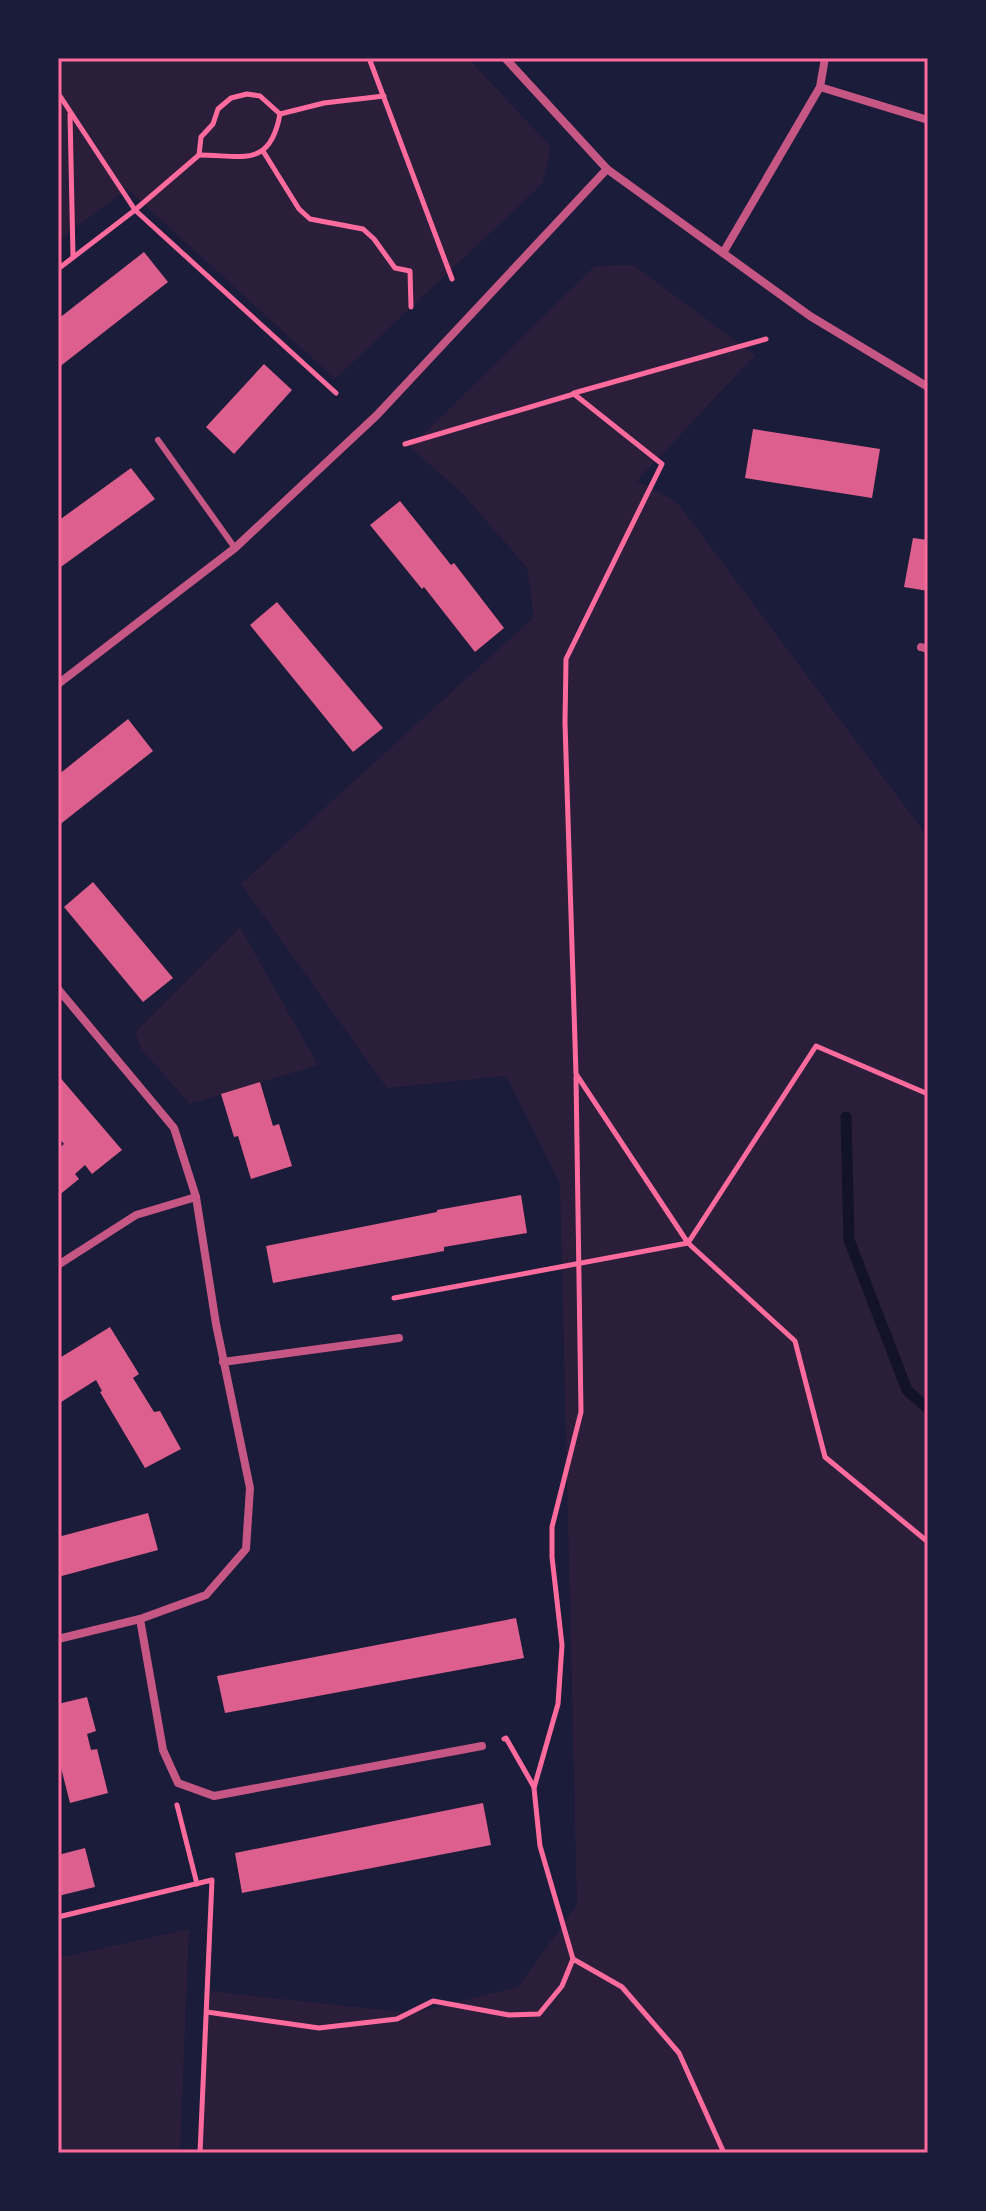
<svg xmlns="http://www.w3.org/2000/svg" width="986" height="2211" font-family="'DM Sans',sans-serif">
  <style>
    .green { fill: #2a1e3b }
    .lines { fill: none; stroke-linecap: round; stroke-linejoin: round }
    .stream { stroke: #12122b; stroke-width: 11 }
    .building { fill: #dd5f8e }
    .path { stroke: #ff6b9d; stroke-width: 5 }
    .service { stroke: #c65784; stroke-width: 6 }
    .minor { stroke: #c65784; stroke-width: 8 }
    .neatline { fill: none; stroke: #ff6b9d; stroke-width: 3 }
  </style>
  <rect width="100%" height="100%" fill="#1b1b3a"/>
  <g class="green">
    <polygon points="58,58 468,58 551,147 542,184 335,379 127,189 58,241"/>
    <polygon points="633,265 755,355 637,481 677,502 928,837 928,2153 201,2153 209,1991 412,2013 518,1987 577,1905 560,1184 506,1076 387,1088 241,884 534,617 527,568 463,494 410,447 595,266"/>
    <polygon points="240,927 318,1065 190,1104 141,1049 135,1032"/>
    <polygon points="189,1929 180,2153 58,2153 58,1958"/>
  </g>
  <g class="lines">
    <polyline class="stream" points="846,1117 849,1240 907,1390 928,1409"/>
  </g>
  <g class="building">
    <polygon points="144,252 168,282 58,368 58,319"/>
    <polygon points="264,364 292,390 234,454 206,427"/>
    <polygon points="753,429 880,449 872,498 745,478"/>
    <polygon points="131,468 155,499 58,569 58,521"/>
    <polygon points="400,501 451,565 454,563 504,628 475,652 424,587 422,589 370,525"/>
    <polygon points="913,538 928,540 928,591 904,587"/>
    <polygon points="277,602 383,728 353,752 250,625"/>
    <polygon points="128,719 153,751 58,826 58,775"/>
    <polygon points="93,882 173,978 143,1002 64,907"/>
    <polygon points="58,1075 122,1150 92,1174 85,1165 75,1174 79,1179 58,1196 58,1149 64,1144 58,1137"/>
    <polygon points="260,1082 273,1126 279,1124 292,1166 251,1179 238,1136 234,1137 221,1094"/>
    <polygon points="521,1195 527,1233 444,1247 444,1251 273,1283 266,1246 437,1212 437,1210"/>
    <polygon points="110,1327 139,1374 133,1378 154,1412 160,1411 181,1449 145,1468 100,1392 102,1391 96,1380 58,1404 58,1359"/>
    <polygon points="148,1513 158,1550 58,1577 58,1537"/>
    <polygon points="516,1618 524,1658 225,1713 217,1676"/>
    <polygon points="87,1697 96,1731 87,1734 91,1750 97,1749 108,1793 70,1803 58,1756 61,1755 58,1748 58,1704"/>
    <polygon points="483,1803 491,1845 242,1893 235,1853"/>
    <polygon points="85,1848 95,1887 58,1896 58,1855"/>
  </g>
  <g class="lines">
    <g class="path">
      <polyline points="369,58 452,279"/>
      <polyline points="58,93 135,210 336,393"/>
      <polyline points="70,114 73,256"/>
      <polyline points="263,151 299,209 310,219 363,229 374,239 395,268 410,271 411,307"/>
      <path d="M 199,155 C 242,155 270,169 280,114"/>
      <polyline points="58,269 135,210 199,155 201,137 213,124 218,109 231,98 247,94 260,96 280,114 324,103 384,96"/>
      <polyline points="574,393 766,339"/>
      <polyline points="405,444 574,394 662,464 566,659 565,723 576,1074 688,1243 795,1341 825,1457 928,1542"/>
      <polyline points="394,1298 688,1243 816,1046 928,1094"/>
      <polyline points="504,1739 506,1738 534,1787"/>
      <polyline points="177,1805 197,1884"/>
      <polyline points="58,1917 212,1880 200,2153"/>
      <polyline points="573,1959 540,1846 534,1788 558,1704 562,1645 552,1557 552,1527 581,1412 576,1077"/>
      <polyline points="207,2012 319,2028 397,2019 433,2001 509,2015 539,2014 562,1986 573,1959 622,1987 679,2053 724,2153"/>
    </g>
    <polyline class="service" points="158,440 235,548"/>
    <g class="minor">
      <polyline points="505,58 607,169 810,316 928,387"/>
      <polyline points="820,87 928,120"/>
      <polyline points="723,253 820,87 825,58"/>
      <polyline points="921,647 928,649"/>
      <polyline points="58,684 235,548 377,415 607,169"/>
      <polyline points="58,989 174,1128 196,1197 216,1324 250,1488 246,1549 206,1595 140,1619 58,1639"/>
      <polyline points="58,1265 136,1215 196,1197"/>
      <polyline points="223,1362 399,1338"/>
      <polyline points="140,1619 163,1750 178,1783 214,1796 482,1746"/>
    </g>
  </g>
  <rect width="986" height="2211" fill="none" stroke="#1b1b3a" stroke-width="120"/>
  <rect x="60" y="60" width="866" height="2091" class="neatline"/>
</svg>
